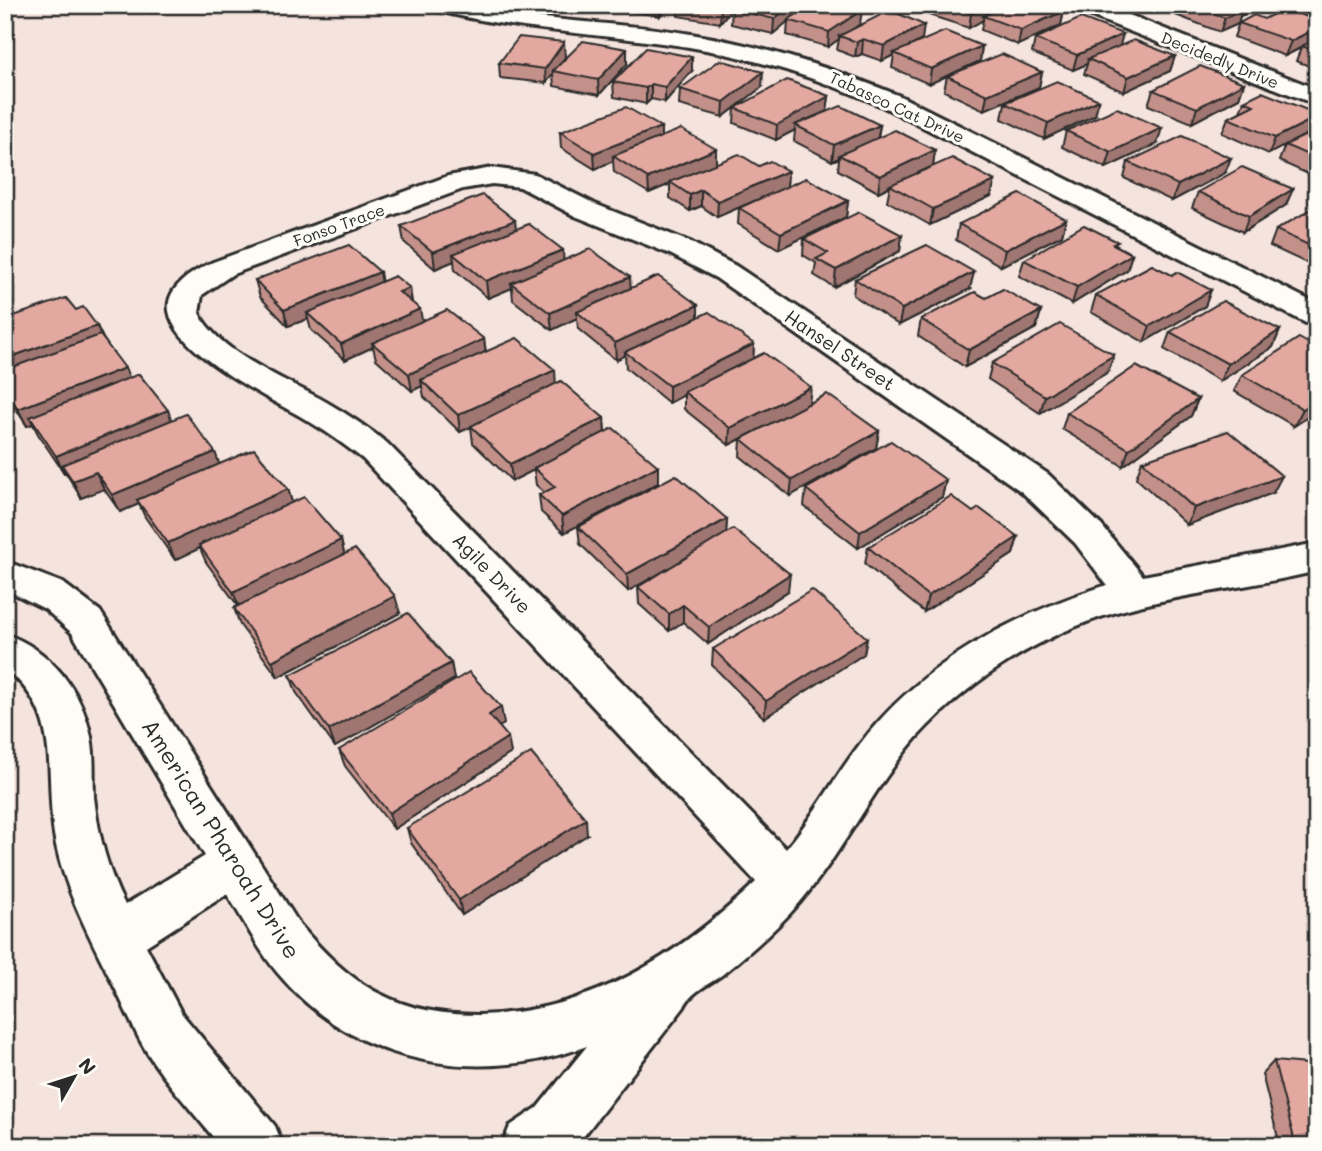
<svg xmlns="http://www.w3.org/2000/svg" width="1322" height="1151" font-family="Mali,sans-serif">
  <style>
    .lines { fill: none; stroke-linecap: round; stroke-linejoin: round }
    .minor-casing { stroke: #2b2b2b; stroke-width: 6 }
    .minor { fill: #fdfcf7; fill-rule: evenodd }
    .wall { fill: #c3918a; stroke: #2b2b2b; stroke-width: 2 }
    .shaded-wall { fill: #9f7671; stroke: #2b2b2b; stroke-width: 2 }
    .building { fill: #e3a9a1; stroke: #2b2b2b; stroke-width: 2 }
    .labels { text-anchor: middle; stroke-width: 6; stroke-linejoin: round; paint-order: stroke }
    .far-street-label { font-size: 16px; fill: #2b2b2b; stroke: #fdfcf7 }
    .street-label { font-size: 19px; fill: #2b2b2b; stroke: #fdfcf7 }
    .near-street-label { font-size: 23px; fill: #2b2b2b; stroke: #fdfcf7 }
  </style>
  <rect width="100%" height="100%" fill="#f5e3dd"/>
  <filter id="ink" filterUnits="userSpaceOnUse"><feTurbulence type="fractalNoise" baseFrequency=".0143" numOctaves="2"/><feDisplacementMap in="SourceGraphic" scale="14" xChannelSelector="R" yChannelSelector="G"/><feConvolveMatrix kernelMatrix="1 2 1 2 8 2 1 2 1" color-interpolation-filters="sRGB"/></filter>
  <g filter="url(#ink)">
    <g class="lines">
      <g class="minor-casing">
        <g id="minor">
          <path d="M 432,5 C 474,5 513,15 554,19 C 599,24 646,26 691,34 C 763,46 832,68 900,96 L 1317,304 L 1317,325 L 1306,323 L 882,106 C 820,79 756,58 689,47 C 604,33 519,32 435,10 Z"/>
          <polygon points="1073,5 1104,5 1317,89 1317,105 1076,10"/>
          <path d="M 492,168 L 535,174 L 595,204 L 690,242 L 736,266 L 1048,474 L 1101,525 L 1143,576 L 1317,543 L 1317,571 C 1257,586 1195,592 1135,607 C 1053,627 973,675 916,738 C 872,789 844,851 800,902 C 778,928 750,952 723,974 C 709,985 691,991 684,1007 L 576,1146 L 502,1146 L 510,1126 L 537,1108 L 587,1046 C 482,1085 359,1067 283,979 C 260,954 245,922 227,894 L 146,946 L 182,1014 L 275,1126 L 283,1146 L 220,1146 C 196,1114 165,1083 145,1049 C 132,1027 122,1001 110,978 C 89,935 66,892 56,845 C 42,781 66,714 5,669 L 5,634 C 50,649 82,690 91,737 C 95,756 93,777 94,797 C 98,834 108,872 125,905 L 205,856 L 72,633 L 45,609 L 5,589 L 5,561 L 63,583 L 100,611 L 300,925 C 323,952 348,978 380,994 C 411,1010 445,1015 479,1015 C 591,1012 677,957 756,882 L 363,459 C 346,446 329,433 310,422 C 274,400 176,355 169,311 C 165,287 195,270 213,262 L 448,176 ZM 492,184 L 520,187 L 575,216 L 670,254 L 716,278 L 1022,492 L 1075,543 L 1107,585 C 1012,615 922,663 860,744 C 834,778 814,816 786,849 L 387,443 C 368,428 349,415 328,403 C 290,381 219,354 199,313 L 202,295 L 233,274 L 463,189 Z"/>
        </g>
      </g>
      <use href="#minor" class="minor"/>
    </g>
    <g class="wall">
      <polygon points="558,5 603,5 599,10"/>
      <polygon points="618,5 668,5 660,16 618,10"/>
      <polygon points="678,5 734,5 720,23 678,16"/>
      <polygon points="902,5 926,5 918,10"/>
      <polygon points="931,5 1007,5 1064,11 1061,25 1018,45 981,30 983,20 969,28 929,15"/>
      <polygon points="1175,5 1256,5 1255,10 1240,16 1238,24 1220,32 1173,14"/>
      <polygon points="805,7 794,17 860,24 855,28 922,40 913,44 982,46 980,61 929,84 892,68 894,55 882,61 862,54 855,57 837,50 839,39 828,47 787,35 788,21 773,34 731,24 732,9"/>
      <polygon points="1264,19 1317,20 1317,69 1296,61 1301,48 1285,56 1234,37 1239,23"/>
      <polygon points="1123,34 1119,46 1175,56 1170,71 1124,92 1084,74 1087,64 1073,70 1032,53 1035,39"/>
      <polygon points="565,57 560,64 627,64 599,95 554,86 553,74 546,83 500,78 499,63"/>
      <polygon points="692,71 665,102 651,99 646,104 614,97 613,82"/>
      <polygon points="1042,72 1039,87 984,110 944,91 947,76"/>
      <polygon points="1244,83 1239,98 1192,123 1148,105 1153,90"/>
      <polygon points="762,87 737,106 829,96 827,111 880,125 878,138 935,150 933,166 991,196 930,225 887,201 890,186 878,192 838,170 839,158 832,161 794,141 795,130 776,140 734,123 735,108 723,117 679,105 680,89"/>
      <polygon points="1244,101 1317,114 1317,122 1313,131 1290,143 1317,130 1317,178 1279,161 1285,145 1269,154 1222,133 1228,118 1240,112"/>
      <polygon points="1005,103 1095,115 1044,139 1002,119"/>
      <polygon points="1066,131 1157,144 1106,168 1062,147"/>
      <polygon points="560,132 661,137 716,164 759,166 788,171 787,187 848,201 846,217 779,249 738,224 739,208 756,200 717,217 701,206 690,211 670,198 670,184 649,193 614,172 613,161 595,169 561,148"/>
      <polygon points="1128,162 1225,173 1172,201 1124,178"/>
      <polygon points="1198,192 1286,205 1243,232 1192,208"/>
      <polygon points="1317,206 1317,268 1270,246 1276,230"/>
      <polygon points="1066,219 1062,235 1001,266 956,240 959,224"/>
      <polygon points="401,226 516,229 564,260 630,288 698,305 698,318 754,344 753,359 809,403 879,431 876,448 790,496 740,456 741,439 729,445 684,409 684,395 669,403 626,368 625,355 616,360 578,329 577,318 552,330 513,300 512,288 488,298 455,270 454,261 435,269 404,242"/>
      <polygon points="902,235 900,251 834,287 814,275 816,263 803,255 804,239"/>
      <polygon points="1117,246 1132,254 1127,270 1072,304 1019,276 1024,260"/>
      <polygon points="1172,275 1211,290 1205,306 1144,342 1091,312 1096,295"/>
      <polygon points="855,279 970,289 899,325 853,295"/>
      <polygon points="255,280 381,282 410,288 412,303 422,321 484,339 486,352 556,384 604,418 605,433 658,483 564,533 541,512 539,495 544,492 536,485 534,470 512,481 473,443 471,427 460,432 424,397 422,386 412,391 376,359 373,347 345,360 311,330 308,319 288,326 260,297"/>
      <polygon points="986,298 1041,311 1036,328 965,367 918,336 921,319"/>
      <polygon points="76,310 97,326 103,338 129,378 171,420 215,452 219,464 288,489 292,502 341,540 344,554 400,613 278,677 240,625 234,608 238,606 206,562 200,548 175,560 145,517 139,504 120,512 104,489 81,498 66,473 64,473 38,434 33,424 27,426 5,392 5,319"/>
      <polygon points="1280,330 1273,347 1220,381 1164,349 1170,332"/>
      <polygon points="1317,348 1317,411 1294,426 1234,391 1242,375"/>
      <polygon points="992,363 1108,372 1040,413 988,379"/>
      <polygon points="1198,399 1191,416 1123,466 1062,429 1067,413"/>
      <polygon points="1317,427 1317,436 1313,434"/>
      <polygon points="1142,461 1273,493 1187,525 1136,478"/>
      <polygon points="946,480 942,497 858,548 804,506 806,489"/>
      <polygon points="973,512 1018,537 1013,554 924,612 865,564 868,547"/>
      <polygon points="727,519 726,533 788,591 708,644 683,622 669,631 639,604 638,587 672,566 628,591 580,544 578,527"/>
      <polygon points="867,638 864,654 764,718 712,665 713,649"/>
      <polygon points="451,663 454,679 335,747 296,692 290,675"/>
      <polygon points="504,724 499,726 511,753 394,829 345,766 339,750"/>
      <polygon points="407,828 587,835 462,915 411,843"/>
      <polygon points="1274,1061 1317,1146 1280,1146 1262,1074"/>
    </g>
    <g class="shaded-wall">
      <polygon points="660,5 668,5 660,16"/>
      <polygon points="723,5 734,5 720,23 721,8"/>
      <polygon points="791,5 805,5 805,7 773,34 774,19"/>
      <polygon points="918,5 926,5 918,10"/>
      <polygon points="986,5 1007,5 983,16 983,20 969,28 971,14"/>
      <polygon points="1238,5 1256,5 1255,10 1240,16 1238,24 1220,32 1225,18 1234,7"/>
      <polygon points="862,10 860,24 842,37 839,36 839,39 828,47 829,32"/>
      <polygon points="1064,11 1061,25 1018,45 1021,30"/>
      <polygon points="924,25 922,40 896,54 894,53 894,55 882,61 884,46"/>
      <polygon points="1317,28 1317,39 1285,56 1291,41"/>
      <polygon points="1123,34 1119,49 1088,59 1087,64 1073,70 1077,55"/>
      <polygon points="863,39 862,54 855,57 857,42"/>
      <polygon points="564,42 565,57 554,72 553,71 553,74 546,83 545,69"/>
      <polygon points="982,46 980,61 929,84 931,69"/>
      <polygon points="627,49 627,64 599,95 598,80"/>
      <polygon points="1175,56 1170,71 1124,92 1128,77"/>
      <polygon points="692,57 692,71 665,102 665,87"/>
      <polygon points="763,72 762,87 723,117 724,102"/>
      <polygon points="1042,72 1039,87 984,110 987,95"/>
      <polygon points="1244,83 1239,98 1192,123 1197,108"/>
      <polygon points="651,84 651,99 646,104 646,88"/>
      <polygon points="829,96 827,111 795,125 795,130 776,140 777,125"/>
      <polygon points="1099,100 1095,115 1044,139 1048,123"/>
      <polygon points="1317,117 1317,122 1313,131 1269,154 1275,138"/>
      <polygon points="880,125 877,141 839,155 839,158 832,161 834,145"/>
      <polygon points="661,127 661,142 613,156 613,161 595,169 594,153"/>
      <polygon points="1162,128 1157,144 1106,168 1111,152"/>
      <polygon points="716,149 716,165 670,182 670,184 649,193 648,178"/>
      <polygon points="935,150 933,166 878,192 880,176"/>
      <polygon points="1231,158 1225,173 1172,201 1178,185"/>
      <polygon points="788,171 787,187 717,217 718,201"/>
      <polygon points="995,181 991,196 930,225 933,209"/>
      <polygon points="1293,189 1286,205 1243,232 1249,216"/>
      <polygon points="701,190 701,206 690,211 690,195"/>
      <polygon points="848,201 846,217 779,249 781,233"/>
      <polygon points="1066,219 1062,235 1001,266 1005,250"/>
      <polygon points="515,220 517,237 453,254 454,261 435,269 433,252"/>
      <polygon points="902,235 900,251 834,287 836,270"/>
      <polygon points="563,250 564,267 511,283 512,288 488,298 486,281"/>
      <polygon points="1132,254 1127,270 1072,304 1077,287"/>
      <polygon points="380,272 383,289 307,313 308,319 288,326 284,310"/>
      <polygon points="974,272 970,289 899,325 902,309"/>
      <polygon points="630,277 631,293 577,312 577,318 552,330 550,313"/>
      <polygon points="410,288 412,304 399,292"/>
      <polygon points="1211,290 1205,306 1144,342 1150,326"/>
      <polygon points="698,305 698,321 625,352 625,355 616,360 615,343"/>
      <polygon points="420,309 423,325 372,343 373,347 345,360 341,344"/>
      <polygon points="1041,311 1036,328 965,367 969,350"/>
      <polygon points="97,326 104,343 5,379 5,359"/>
      <polygon points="1280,330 1273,347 1220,381 1228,364"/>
      <polygon points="484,339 486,356 421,380 422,386 412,391 409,374"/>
      <polygon points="754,344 753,361 684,392 684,395 669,403 669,386"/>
      <polygon points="1114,355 1108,372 1040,413 1045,396"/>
      <polygon points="125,368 132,384 30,417 33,424 27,426 18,409"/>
      <polygon points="555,370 556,387 460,432 458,415"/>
      <polygon points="811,387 809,404 729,445 730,428"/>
      <polygon points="1198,399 1191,416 1123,466 1129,449"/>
      <polygon points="1317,400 1317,411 1294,426 1303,409"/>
      <polygon points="168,410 174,427 62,465 66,473 64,473 56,456"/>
      <polygon points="604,418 605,435 534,468 534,470 512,481 510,464"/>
      <polygon points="879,431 876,448 790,496 792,480"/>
      <polygon points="215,452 221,469 137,500 139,504 120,512 112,495"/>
      <polygon points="658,466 658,483 564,533 562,516"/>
      <polygon points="96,472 104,489 81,498 73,481"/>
      <polygon points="1282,476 1273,493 1187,525 1194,508"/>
      <polygon points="946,480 942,497 858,548 860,532"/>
      <polygon points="288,489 293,506 199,545 200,548 175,560 168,543"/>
      <polygon points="727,519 726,536 628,591 627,574"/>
      <polygon points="1018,537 1013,554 924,612 928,596"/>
      <polygon points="341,540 345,557 240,609 233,592"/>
      <polygon points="790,574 788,591 708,644 709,627"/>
      <polygon points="395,596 400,613 278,677 272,661"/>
      <polygon points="683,605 683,622 669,631 669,614"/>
      <polygon points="867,638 864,654 764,718 766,701"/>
      <polygon points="451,663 454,679 335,747 329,730"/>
      <polygon points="501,707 504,724 492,731 489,715"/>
      <polygon points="508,737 511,753 394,829 389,813"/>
      <polygon points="586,819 587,835 462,915 459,900"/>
    </g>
    <g class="building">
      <polygon points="701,5 723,5 721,8"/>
      <polygon points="737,5 791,5 774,19 732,9"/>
      <polygon points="811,5 850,5 862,10 829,32 788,20"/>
      <polygon points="945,5 986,5 971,14"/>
      <polygon points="1008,5 1049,5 1064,11 1021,30 983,16"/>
      <polygon points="1192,5 1238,5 1234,7 1243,10 1225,18"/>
      <polygon points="1284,9 1317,20 1317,28 1291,41 1239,23 1254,15 1264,19"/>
      <polygon points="890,10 924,25 884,46 863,39 857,42 839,36"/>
      <polygon points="1081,18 1123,34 1077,55 1035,39"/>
      <polygon points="945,31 982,46 931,69 894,53"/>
      <polygon points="519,37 564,42 545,69 499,63"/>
      <polygon points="1317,39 1317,52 1302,46"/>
      <polygon points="1134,40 1175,56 1128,77 1088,59"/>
      <polygon points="583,41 627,49 598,80 553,71"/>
      <polygon points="646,48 692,57 665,87 651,84 646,88 613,82"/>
      <polygon points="1002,54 1042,72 987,95 947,76"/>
      <polygon points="720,60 763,72 724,102 680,89"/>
      <polygon points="1200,66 1244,83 1197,108 1153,90"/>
      <polygon points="787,80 829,96 777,125 735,108"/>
      <polygon points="1057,81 1099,100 1048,123 1005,103"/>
      <polygon points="1262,92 1317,114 1317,117 1275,138 1228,118 1254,105 1244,101"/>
      <polygon points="841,106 880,125 834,145 795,125"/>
      <polygon points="626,107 661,127 594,153 560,132"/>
      <polygon points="1117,108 1162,128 1111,152 1066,131"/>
      <polygon points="681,129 716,149 648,178 613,156"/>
      <polygon points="895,130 935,150 880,176 839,155"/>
      <polygon points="1317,130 1317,159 1285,145"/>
      <polygon points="1182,136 1231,158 1178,185 1128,162"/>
      <polygon points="739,154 759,166 770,161 788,171 718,201 701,190 690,195 670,182"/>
      <polygon points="952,158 995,181 933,209 890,185"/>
      <polygon points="1242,167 1293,189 1249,216 1198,192"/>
      <polygon points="806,178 848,201 781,233 739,208"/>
      <polygon points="1020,194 1066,219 1005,250 959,224"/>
      <polygon points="483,195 515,220 433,252 401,226"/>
      <polygon points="1317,206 1317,249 1276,230"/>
      <polygon points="859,212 902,235 836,270 816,259 828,253 804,239"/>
      <polygon points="529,224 563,250 486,281 453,254"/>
      <polygon points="1084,225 1118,242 1113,244 1132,254 1077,287 1024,260"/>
      <polygon points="349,245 380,272 284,310 255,280"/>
      <polygon points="927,245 974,272 902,309 855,279"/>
      <polygon points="590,249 630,277 550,313 511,283"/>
      <polygon points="1152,265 1172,275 1177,272 1211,290 1150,326 1096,295"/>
      <polygon points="395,276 410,288 399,292 420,309 341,344 307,313"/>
      <polygon points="658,276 698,305 615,343 577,312"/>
      <polygon points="1003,289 1041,311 969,350 921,319 975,292 986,298"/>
      <polygon points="66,298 76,310 83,307 97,326 5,359 5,319"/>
      <polygon points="1223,301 1280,330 1228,364 1170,332"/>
      <polygon points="447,310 484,339 409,374 372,343"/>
      <polygon points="709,312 754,344 669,386 625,352"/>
      <polygon points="1060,324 1114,355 1045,396 992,363"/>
      <polygon points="100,335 125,368 18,409 5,388 5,370"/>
      <polygon points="517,338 555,370 458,415 421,380"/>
      <polygon points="1299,338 1317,348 1317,400 1303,409 1242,375"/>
      <polygon points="764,353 811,387 730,428 684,392"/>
      <polygon points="1136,366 1198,399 1129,449 1067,413"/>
      <polygon points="139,374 168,410 56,456 30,417"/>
      <polygon points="561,381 604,418 510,464 471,426"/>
      <polygon points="827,394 879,431 792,480 741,439"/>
      <polygon points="186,414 215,452 112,495 96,472 73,481 62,465"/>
      <polygon points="613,428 658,466 562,516 539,495 555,487 534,468"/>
      <polygon points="1228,431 1282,476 1194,508 1142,461"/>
      <polygon points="891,441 946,480 860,532 806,489"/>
      <polygon points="254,449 288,489 168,543 137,500"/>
      <polygon points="676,475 727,519 627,574 578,527"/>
      <polygon points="951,496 973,512 979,508 1018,537 928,596 868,547"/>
      <polygon points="304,497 341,540 233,592 199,545"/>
      <polygon points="733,529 790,574 709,627 683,605 669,614 638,587"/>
      <polygon points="355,549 395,596 272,661 234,608"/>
      <polygon points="812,590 867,638 766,701 713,649"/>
      <polygon points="408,613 451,663 329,730 290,675"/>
      <polygon points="469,672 501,707 489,715 508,737 389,813 339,750"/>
      <polygon points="531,753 586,819 459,900 407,828"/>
      <polygon points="1274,1061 1317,1065 1317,1146 1296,1146"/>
    </g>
  </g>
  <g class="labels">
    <g class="far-street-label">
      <text transform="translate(1220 60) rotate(22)" y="6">Decidedly Drive</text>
      <text transform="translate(897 107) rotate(25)" y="6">Tabasco Cat Drive</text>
      <text transform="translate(339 225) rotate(-20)" y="6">Fonso Trace</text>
    </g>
    <g class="street-label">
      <text transform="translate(840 350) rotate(34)" y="7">Hansel Street</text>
      <text transform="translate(492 573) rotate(46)" y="7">Agile Drive</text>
    </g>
    <g class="near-street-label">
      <text transform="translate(221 839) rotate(58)" y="8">American Pharoah Drive</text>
    </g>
  </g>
  <rect width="1322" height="1151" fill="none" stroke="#fdfcf7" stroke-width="28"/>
  <rect x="14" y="14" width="1294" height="1123" fill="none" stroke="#2b2b2b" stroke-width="2.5" filter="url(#ink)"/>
  <g transform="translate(74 1077) rotate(51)" stroke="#fdfcf7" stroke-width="5" paint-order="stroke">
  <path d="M0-5L12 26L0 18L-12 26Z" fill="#2b2b2b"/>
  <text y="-10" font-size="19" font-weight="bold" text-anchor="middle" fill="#2b2b2b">N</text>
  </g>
</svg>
